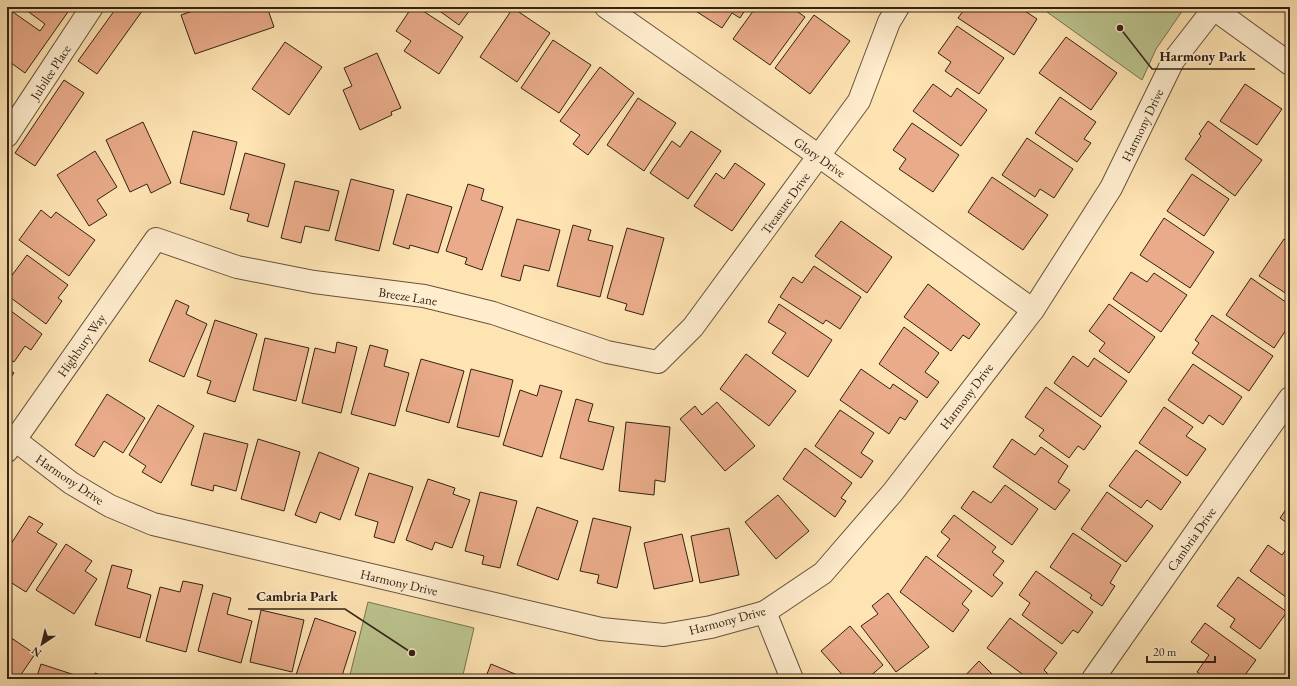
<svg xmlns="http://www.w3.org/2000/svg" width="1297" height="686" font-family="'EB Garamond',serif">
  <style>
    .green { fill: #bcc590; stroke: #787452 }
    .building { fill: #e9ab89; stroke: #332215 }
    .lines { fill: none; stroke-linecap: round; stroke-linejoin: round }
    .minor-casing { stroke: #66523c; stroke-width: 24 }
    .minor { stroke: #ffedce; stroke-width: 22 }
    .labels { text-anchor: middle; stroke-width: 3.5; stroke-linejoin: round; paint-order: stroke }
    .street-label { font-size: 13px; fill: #332215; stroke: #ffedce }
    .leader { fill: none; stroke: #332215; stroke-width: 1.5 }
    .callout-dot { fill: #332215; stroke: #ffedce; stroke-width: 1.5 }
    .callout-label { font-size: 14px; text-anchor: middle; font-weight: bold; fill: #332215; stroke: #ffedce; stroke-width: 3.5; stroke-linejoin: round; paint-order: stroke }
  </style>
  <rect width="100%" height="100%" fill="#ffe4b3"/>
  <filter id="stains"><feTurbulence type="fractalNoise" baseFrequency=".005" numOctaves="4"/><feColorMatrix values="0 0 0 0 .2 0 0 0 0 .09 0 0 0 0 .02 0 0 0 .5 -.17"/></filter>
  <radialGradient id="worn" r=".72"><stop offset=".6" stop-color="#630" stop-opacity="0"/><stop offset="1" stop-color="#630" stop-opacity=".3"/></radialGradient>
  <g class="green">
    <polygon points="1040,7 1185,7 1156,49 1142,80"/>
    <polygon points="368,602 474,628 462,679 349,679"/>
  </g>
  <g class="building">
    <polygon points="22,7 67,7 70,9 25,73 7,60 7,8 40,31 45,24"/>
    <polygon points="117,7 145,7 97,74 78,61"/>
    <polygon points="205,7 267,7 274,27 195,54 181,15"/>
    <polygon points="412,7 417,7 463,37 439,74 404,51 411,41 396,31"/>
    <polygon points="434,7 472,7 459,25"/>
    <polygon points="692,7 747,7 740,18 732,13 722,28 691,8"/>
    <polygon points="756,7 791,7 805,17 770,65 733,39"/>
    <polygon points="966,7 1019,7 1037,19 1014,55 958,18"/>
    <polygon points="513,8 550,33 517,82 480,57"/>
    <polygon points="814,15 850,41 810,94 775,68"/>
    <polygon points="957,26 1004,58 979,94 945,71 951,62 938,53"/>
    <polygon points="1066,37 1117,73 1091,110 1039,73"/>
    <polygon points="553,40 591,65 559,113 521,88"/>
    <polygon points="285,42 322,67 289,115 252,89"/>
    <polygon points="377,53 401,108 391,112 392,115 360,130 343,90 352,86 344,68"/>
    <polygon points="600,67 634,93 588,155 573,144 580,135 560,121"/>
    <polygon points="64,80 84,93 35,166 15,153"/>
    <polygon points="933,84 951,97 957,88 987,110 961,146 913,111"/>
    <polygon points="1245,84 1282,109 1257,145 1220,121"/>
    <polygon points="1060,97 1096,122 1084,139 1091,143 1077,162 1035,133"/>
    <polygon points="638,98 676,123 644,171 607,145"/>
    <polygon points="1208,121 1262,160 1235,196 1185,159 1201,136 1199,134"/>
    <polygon points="143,122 171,183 151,193 147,184 130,192 106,140"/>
    <polygon points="912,123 959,155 933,192 899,169 906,159 893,150"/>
    <polygon points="193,131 237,142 224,195 180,183"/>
    <polygon points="691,131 721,151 688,199 650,173 672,141 680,147"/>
    <polygon points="1027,138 1073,169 1054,198 1040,189 1035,197 1002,175"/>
    <polygon points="95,151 117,187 97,200 107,215 89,226 57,175"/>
    <polygon points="245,153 285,164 268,227 247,221 249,214 230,209"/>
    <polygon points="735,163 765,184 732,231 694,206 716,173 724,179"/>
    <polygon points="1192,174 1229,199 1204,236 1167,211"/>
    <polygon points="992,177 1048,215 1023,250 968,212"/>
    <polygon points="351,179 394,190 379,251 335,240"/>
    <polygon points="295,181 339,191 329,231 305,226 301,243 281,238"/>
    <polygon points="468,184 484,189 481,200 503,207 482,270 465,264 467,258 446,251"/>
    <polygon points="407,194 452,207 438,253 410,245 409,249 393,244"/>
    <polygon points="41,210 51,218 56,212 95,240 69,276 19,240"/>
    <polygon points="1164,218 1214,252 1190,288 1140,255"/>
    <polygon points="517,219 560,230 549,271 524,265 520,281 501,276"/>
    <polygon points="841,221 892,257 867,293 815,256"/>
    <polygon points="573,225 591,230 588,240 613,246 600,297 557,286"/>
    <polygon points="627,228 664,238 643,315 625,310 627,304 607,298"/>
    <polygon points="1284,239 1290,243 1290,296 1259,276"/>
    <polygon points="27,255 68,285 58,298 62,301 46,324 7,295 7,282"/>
    <polygon points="814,266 861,297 840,329 826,320 823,324 780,297 793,277 802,283"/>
    <polygon points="1131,272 1147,282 1154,273 1187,295 1161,332 1113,299"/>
    <polygon points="1251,278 1290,305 1290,324 1274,348 1226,315"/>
    <polygon points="928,284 980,324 969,339 963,335 951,351 904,317"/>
    <polygon points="176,300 189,306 186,314 207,324 184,377 149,361"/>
    <polygon points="779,304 832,340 808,377 772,353 786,333 768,322"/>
    <polygon points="1109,304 1155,337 1129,373 1099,351 1105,343 1089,331"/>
    <polygon points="7,308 42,334 31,350 25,346 14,362 7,358"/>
    <polygon points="1212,315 1273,356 1249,391 1192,353 1199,343 1195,340"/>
    <polygon points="215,320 257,334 235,402 207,393 211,381 197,376"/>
    <polygon points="904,327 939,353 925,372 939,382 927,398 879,364"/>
    <polygon points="265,338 309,348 296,401 253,390"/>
    <polygon points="337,342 357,347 341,413 302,403 315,348 335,353"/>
    <polygon points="370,345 388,350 384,366 409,373 395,426 351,414"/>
    <polygon points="746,354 796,391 769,426 720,389"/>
    <polygon points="1073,356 1088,367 1094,358 1127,381 1101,417 1054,383"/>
    <polygon points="421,359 464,371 449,423 406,411"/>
    <polygon points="1193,364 1242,397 1223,425 1209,415 1203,424 1168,400"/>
    <polygon points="7,368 14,373 7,382"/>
    <polygon points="471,369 513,380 499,437 457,427"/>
    <polygon points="861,369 890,389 893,384 918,401 905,420 900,417 889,434 840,400"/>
    <polygon points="540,385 562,391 542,457 503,445 520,390 537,396"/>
    <polygon points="1046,387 1101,426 1084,450 1078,446 1069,458 1039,436 1044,430 1025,417"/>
    <polygon points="107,394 145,418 123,453 104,441 94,457 75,445"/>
    <polygon points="576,399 593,404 588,421 614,427 603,470 560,458"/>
    <polygon points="717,402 755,446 725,471 680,419 695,406 702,415"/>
    <polygon points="158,405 194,426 161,483 142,472 146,466 129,455"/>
    <polygon points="1164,407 1193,427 1186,436 1206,449 1187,476 1139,443"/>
    <polygon points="840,410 874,433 861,453 873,461 861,478 815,446"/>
    <polygon points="626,422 670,427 665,482 655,480 654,495 619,491"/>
    <polygon points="204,433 248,444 236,491 214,485 213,491 191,485"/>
    <polygon points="258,439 300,452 284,511 241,499"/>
    <polygon points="1012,439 1035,455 1041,447 1068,466 1058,482 1070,490 1055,510 993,467"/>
    <polygon points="805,448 852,483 841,498 846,501 835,517 783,479"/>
    <polygon points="1136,450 1181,482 1161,510 1147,500 1141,508 1109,486"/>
    <polygon points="319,452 359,468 340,520 320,512 316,523 295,515"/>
    <polygon points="369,473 413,487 394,543 374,537 378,522 355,515"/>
    <polygon points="428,479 455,488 453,494 470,500 452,548 435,542 432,550 406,540"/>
    <polygon points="1005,485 1038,509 1012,545 961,508 973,491 991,503"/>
    <polygon points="480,492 517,501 500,568 482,564 484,556 465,551"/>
    <polygon points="1107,492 1153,526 1126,562 1081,529"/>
    <polygon points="778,495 809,531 776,559 745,522"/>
    <polygon points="1290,504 1290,525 1280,518"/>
    <polygon points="537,507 578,521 558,580 517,565"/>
    <polygon points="954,515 996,547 992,552 1004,561 993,575 1003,583 992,597 937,556 950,539 941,532"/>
    <polygon points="29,516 43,524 37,532 57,544 26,592 7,580 7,550"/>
    <polygon points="593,518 631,527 617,588 597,583 599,575 580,571"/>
    <polygon points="729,528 739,575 700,583 691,536"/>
    <polygon points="1073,533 1121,565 1110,583 1115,586 1102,606 1090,598 1092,595 1050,567"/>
    <polygon points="682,534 693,581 654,589 644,543"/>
    <polygon points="66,544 92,561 85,571 97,579 74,614 36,590"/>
    <polygon points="1290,544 1290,600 1250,571 1268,545 1282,555"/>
    <polygon points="926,556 972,591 962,604 969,610 953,632 900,592"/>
    <polygon points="112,565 132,570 127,588 151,595 140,638 95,625"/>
    <polygon points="1036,571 1093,612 1078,633 1073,630 1062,644 1022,615 1030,603 1019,595"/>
    <polygon points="1238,577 1287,612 1260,649 1230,627 1235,619 1217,606"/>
    <polygon points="183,581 203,585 186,652 146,641 160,587 180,592"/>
    <polygon points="213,593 231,598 227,614 252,621 241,663 198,651"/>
    <polygon points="888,593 929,647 896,672 861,626 878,614 872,606"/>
    <polygon points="261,610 304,620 292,672 250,662"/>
    <polygon points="315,618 356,632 341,679 308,679 296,675"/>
    <polygon points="1010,618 1057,653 1044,670 1048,674 1044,679 1029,679 987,648"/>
    <polygon points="1205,623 1256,660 1242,679 1206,679 1197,672 1209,655 1191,642"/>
    <polygon points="850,626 883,665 867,679 846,679 821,651"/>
    <polygon points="7,635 35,654 18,679 7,679"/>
    <polygon points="979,661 997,679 962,679"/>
    <polygon points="41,664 84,678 83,679 36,679"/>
    <polygon points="491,664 527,679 485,679"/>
    <polygon points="95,673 110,679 93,679"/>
    <polygon points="1165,674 1172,679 1162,679"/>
  </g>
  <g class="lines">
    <g class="minor-casing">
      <g id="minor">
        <polyline points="606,7 819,156 1033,310"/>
        <polyline points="1214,9 1290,64"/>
        <polyline points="7,136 92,7"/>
        <polyline points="15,440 71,483 110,506 153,524 601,629 664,635 711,627 765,612 823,573 893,492 1033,310 1111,188 1173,61 1215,7"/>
        <polyline points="7,451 156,239 237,267 314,282 424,296 493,313 607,352 658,362 693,327 859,101 889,22 898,7"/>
        <polyline points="765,612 792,679"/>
        <polyline points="1093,679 1290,398"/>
      </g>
    </g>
    <use href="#minor" class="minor"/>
  </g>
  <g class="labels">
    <g class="street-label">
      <text transform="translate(50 72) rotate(-57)" y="5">Jubilee Place</text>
      <text transform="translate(1142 125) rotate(-64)" y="5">Harmony Drive</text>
      <text transform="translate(820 157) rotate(35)" y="5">Glory Drive</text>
      <text transform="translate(785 203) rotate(-54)" y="5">Treasure Drive</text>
      <text transform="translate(408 296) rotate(9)" y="5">Breeze Lane</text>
      <text transform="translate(81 345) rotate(-55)" y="5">Highbury Way</text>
      <text transform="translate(966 396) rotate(-53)" y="5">Harmony Drive</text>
      <text transform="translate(70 479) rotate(34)" y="5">Harmony Drive</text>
      <text transform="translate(1191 539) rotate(-55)" y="5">Cambria Drive</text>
      <text transform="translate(399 582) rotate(13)" y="5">Harmony Drive</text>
      <text transform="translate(727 620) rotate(-15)" y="5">Harmony Drive</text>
    </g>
  </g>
  <path class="leader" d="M1120 28L1152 69H1255M412 653L345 609H248"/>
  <g class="callout-dot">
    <circle cx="1120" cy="28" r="4"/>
    <circle cx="412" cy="653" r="4"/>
  </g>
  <g class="callout-label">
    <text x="1203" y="61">Harmony Park</text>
    <text x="297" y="601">Cambria Park</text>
  </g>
  <rect width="1297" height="686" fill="none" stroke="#ffe4b3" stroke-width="24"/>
  <rect x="8" y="8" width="1281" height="670" fill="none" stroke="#332215" stroke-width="2"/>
  <rect x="12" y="12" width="1273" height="662" fill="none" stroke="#332215"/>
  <g transform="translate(42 644) rotate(215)" stroke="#ffedce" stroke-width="3" paint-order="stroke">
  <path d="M0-3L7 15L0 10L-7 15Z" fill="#332215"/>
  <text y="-6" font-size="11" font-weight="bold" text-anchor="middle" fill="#332215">N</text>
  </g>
  <path d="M1147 656v6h68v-6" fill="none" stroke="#332215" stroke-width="2"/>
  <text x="1153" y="656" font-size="12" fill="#332215" stroke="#ffedce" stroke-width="3" paint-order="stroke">20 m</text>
  <rect width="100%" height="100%" filter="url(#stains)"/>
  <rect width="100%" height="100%" fill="url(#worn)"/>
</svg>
